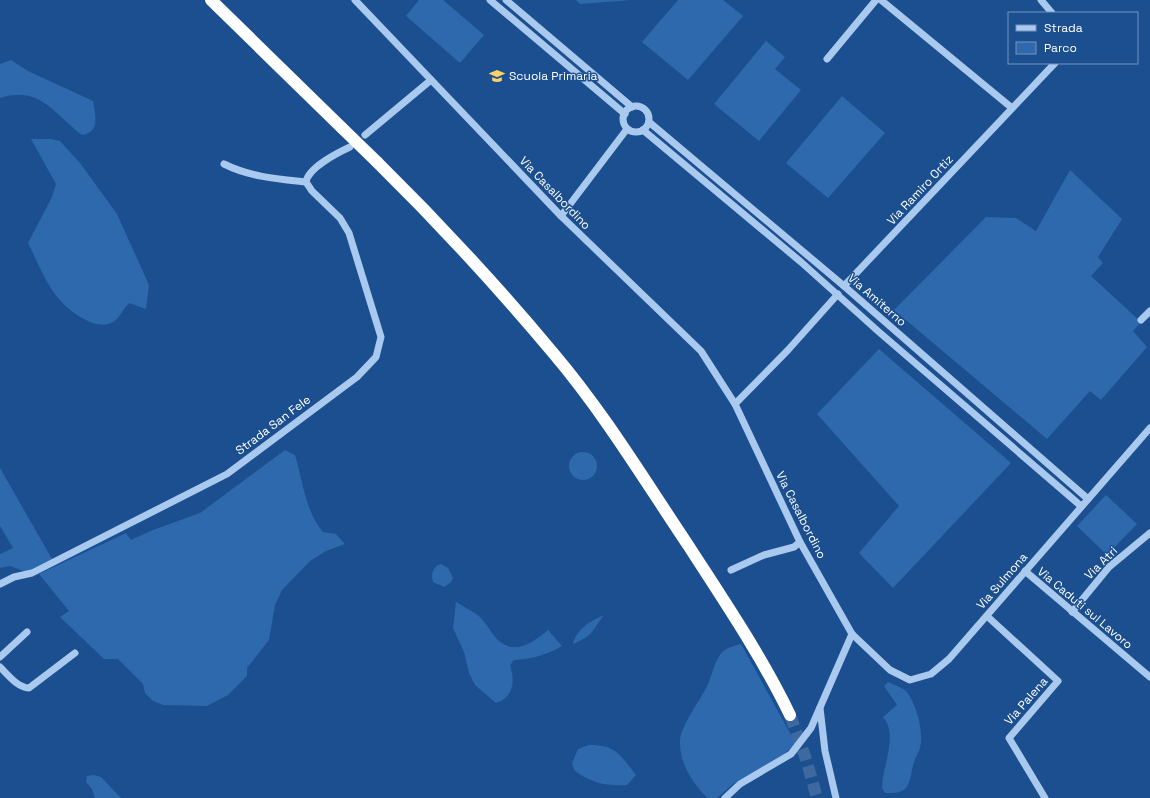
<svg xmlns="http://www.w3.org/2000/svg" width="1150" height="798" font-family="'Space Grotesk',sans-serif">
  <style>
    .green { fill: #2e69ad }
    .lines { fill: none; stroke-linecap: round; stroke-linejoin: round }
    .highway-tunnel { stroke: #3d69a0; stroke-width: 12; stroke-dasharray: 12 6; stroke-linecap: butt }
    .minor { stroke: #a9c9ee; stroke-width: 7 }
    .highway { stroke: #fff; stroke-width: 12 }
    .highway-bridge { stroke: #fff; stroke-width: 12 }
    .labels { text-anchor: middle; stroke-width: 3; stroke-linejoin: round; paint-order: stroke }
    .poi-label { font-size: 12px; fill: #fff; stroke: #1b4f8f; text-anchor: start }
    .street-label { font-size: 12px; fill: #fff; stroke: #1b4f8f }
  </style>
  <rect width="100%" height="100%" fill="#1b4f8f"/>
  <g class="green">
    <polygon points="419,0 443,0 484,35 460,63 406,16"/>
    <polygon points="576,0 632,0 580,4"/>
    <polygon points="678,0 723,0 743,16 688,80 642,42"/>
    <polygon points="766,41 785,57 775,69 801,90 759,141 714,104"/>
    <path d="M 11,60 L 28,71 L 93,101 C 95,115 101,132 82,135 C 54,114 40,85 0,98 L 0,64 Z"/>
    <polygon points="842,96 885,133 828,198 786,163"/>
    <path d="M 31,139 L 51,139 L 60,141 L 80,163 L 117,214 L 149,285 L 146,309 L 129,303 C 122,310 120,319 111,323 C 101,327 91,323 82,318 C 51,300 43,273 28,243 L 52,197 L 56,184 Z"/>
    <polygon points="1070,170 1122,219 1098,257 1103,263 1091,276 1141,322 1133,331 1147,347 1101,400 1090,391 1047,439 894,310 986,217 1016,218 1036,231"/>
    <polygon points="879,349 1011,463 893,588 859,553 899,506 817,414"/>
    <path d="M 285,450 L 295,455 C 303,481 305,511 323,532 L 336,534 L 345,544 L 326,551 L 310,561 L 282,590 L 275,605 L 269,640 L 247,668 L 247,676 L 228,695 L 207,706 L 163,705 L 153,701 L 145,693 L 143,684 L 118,659 L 104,659 L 60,617 L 69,611 L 39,574 L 126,533 L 131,540 L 153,530 L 200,513 Z"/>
    <circle cx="583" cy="466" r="14"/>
    <polygon points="0,468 52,559 26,572 10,566 0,568 0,554 13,548 0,526"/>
    <polygon points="1106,495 1137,524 1107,555 1077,526"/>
    <path d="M 441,564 L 448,568 L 453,578 L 451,582 L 444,587 L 433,582 C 431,574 432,567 441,564 Z"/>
    <path d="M 456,602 C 464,607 473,611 480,617 C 486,623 490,631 495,637 C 513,657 531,644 548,630 L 562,646 C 547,655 532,659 514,660 L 510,665 C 515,681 514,697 496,703 L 475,685 L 469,673 L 464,652 L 453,628 Z"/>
    <path d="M 604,615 C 591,632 594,635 573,644 C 577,628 591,621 604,615 Z"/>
    <path d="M 741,644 L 796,744 L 784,754 L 733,784 L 717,798 L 708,798 C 693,785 679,762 680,741 C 681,724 701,700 708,684 C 712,675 714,663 720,655 C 724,648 734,646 741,644 Z"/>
    <path d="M 888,682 C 894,685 902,687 907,692 C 917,706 924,732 920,748 C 918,754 914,760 913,766 C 908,786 910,794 885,793 L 882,788 C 882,766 899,735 883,717 L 897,705 L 884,686 Z"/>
    <path d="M 589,745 C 617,745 620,755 636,775 L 627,785 C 606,786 590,783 574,770 L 572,763 L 578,749 Z"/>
    <polygon points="94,775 101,777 121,798 95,798 92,789 86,782 87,776"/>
  </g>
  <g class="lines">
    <polyline class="highway-tunnel" points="790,715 806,759 817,798"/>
    <g class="minor">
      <polyline points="355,0 561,216 701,351 735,404"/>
      <polyline points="490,0 625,114"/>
      <polyline points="506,0 632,107"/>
      <polyline points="881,0 1012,108"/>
      <polyline points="1041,0 1052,13"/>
      <polyline points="827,59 876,0"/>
      <circle cx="636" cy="119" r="13"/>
      <polyline points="649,122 844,286 1088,499"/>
      <polyline points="643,130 801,262 879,332 1081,506"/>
      <polyline points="365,135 431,80"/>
      <path d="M 224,164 C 250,177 278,179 306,182 C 308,168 337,153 350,147"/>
      <polyline points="561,216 627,129"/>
      <polyline points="844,286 1055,63"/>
      <polyline points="838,294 788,350 735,404 800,542 852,634 890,670 910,680 931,674 949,659 1150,428"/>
      <polyline points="1141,320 1150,311"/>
      <polyline points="731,570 764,555 794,547 800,542"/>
      <polyline points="1025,571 1150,677"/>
      <polyline points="0,584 14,577 32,573 227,474 357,377 376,357 381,337 349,233 340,218 312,191 306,182"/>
      <polyline points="1072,612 1109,567 1150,533"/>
      <polyline points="987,616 1058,681 1009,738 1045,798"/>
      <polyline points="0,657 27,632"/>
      <path d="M 0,667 C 8,675 17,687 29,688 L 75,653"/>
      <polyline points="820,708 825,751 836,798"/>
      <polyline points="725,798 740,784 791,754 811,728 852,634"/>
    </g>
    <g class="highway">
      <polyline points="211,0 342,128"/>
      <path d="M 377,162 C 439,223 498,287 554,354 C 604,413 645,481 688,545 C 724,601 761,655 790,715"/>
    </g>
    <polyline class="highway-bridge" points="342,128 377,162"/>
  </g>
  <defs>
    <g id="school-bare" transform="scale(1.2)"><path d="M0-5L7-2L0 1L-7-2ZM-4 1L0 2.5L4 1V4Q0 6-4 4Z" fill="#ffd166" stroke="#1b4f8f" stroke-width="2.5" paint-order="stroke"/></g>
  </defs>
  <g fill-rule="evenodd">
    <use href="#school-bare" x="497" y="76"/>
  </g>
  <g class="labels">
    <g class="poi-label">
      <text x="509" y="80">Scuola Primaria</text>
    </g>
    <g class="street-label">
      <text transform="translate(920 190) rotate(-47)" y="4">Via Ramiro Ortiz</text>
      <text transform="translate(555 193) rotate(46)" y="4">Via Casalbordino</text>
      <text transform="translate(877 300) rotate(41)" y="4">Via Amiterno</text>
      <text transform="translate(273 425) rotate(-37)" y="4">Strada San Fele</text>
      <text transform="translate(801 515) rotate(63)" y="4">Via Casalbordino</text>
      <text transform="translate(1101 563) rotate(-45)" y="4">Via Atri</text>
      <text transform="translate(1002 581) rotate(-49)" y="4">Via Sulmona</text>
      <text transform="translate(1085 608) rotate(40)" y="4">Via Caduti sul Lavoro</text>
      <text transform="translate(1026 701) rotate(-49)" y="4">Via Palena</text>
    </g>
  </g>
  <rect x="1008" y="12" width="130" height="52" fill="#1b4f8f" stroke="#7695bc"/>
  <rect x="1016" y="25" width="20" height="6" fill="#a9c9ee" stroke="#7695bc"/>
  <text x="1044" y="32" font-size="12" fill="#ffffff">Strada</text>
  <rect x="1016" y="42" width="20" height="12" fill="#2e69ad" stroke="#7695bc"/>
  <text x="1044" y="52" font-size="12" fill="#ffffff">Parco</text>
</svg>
